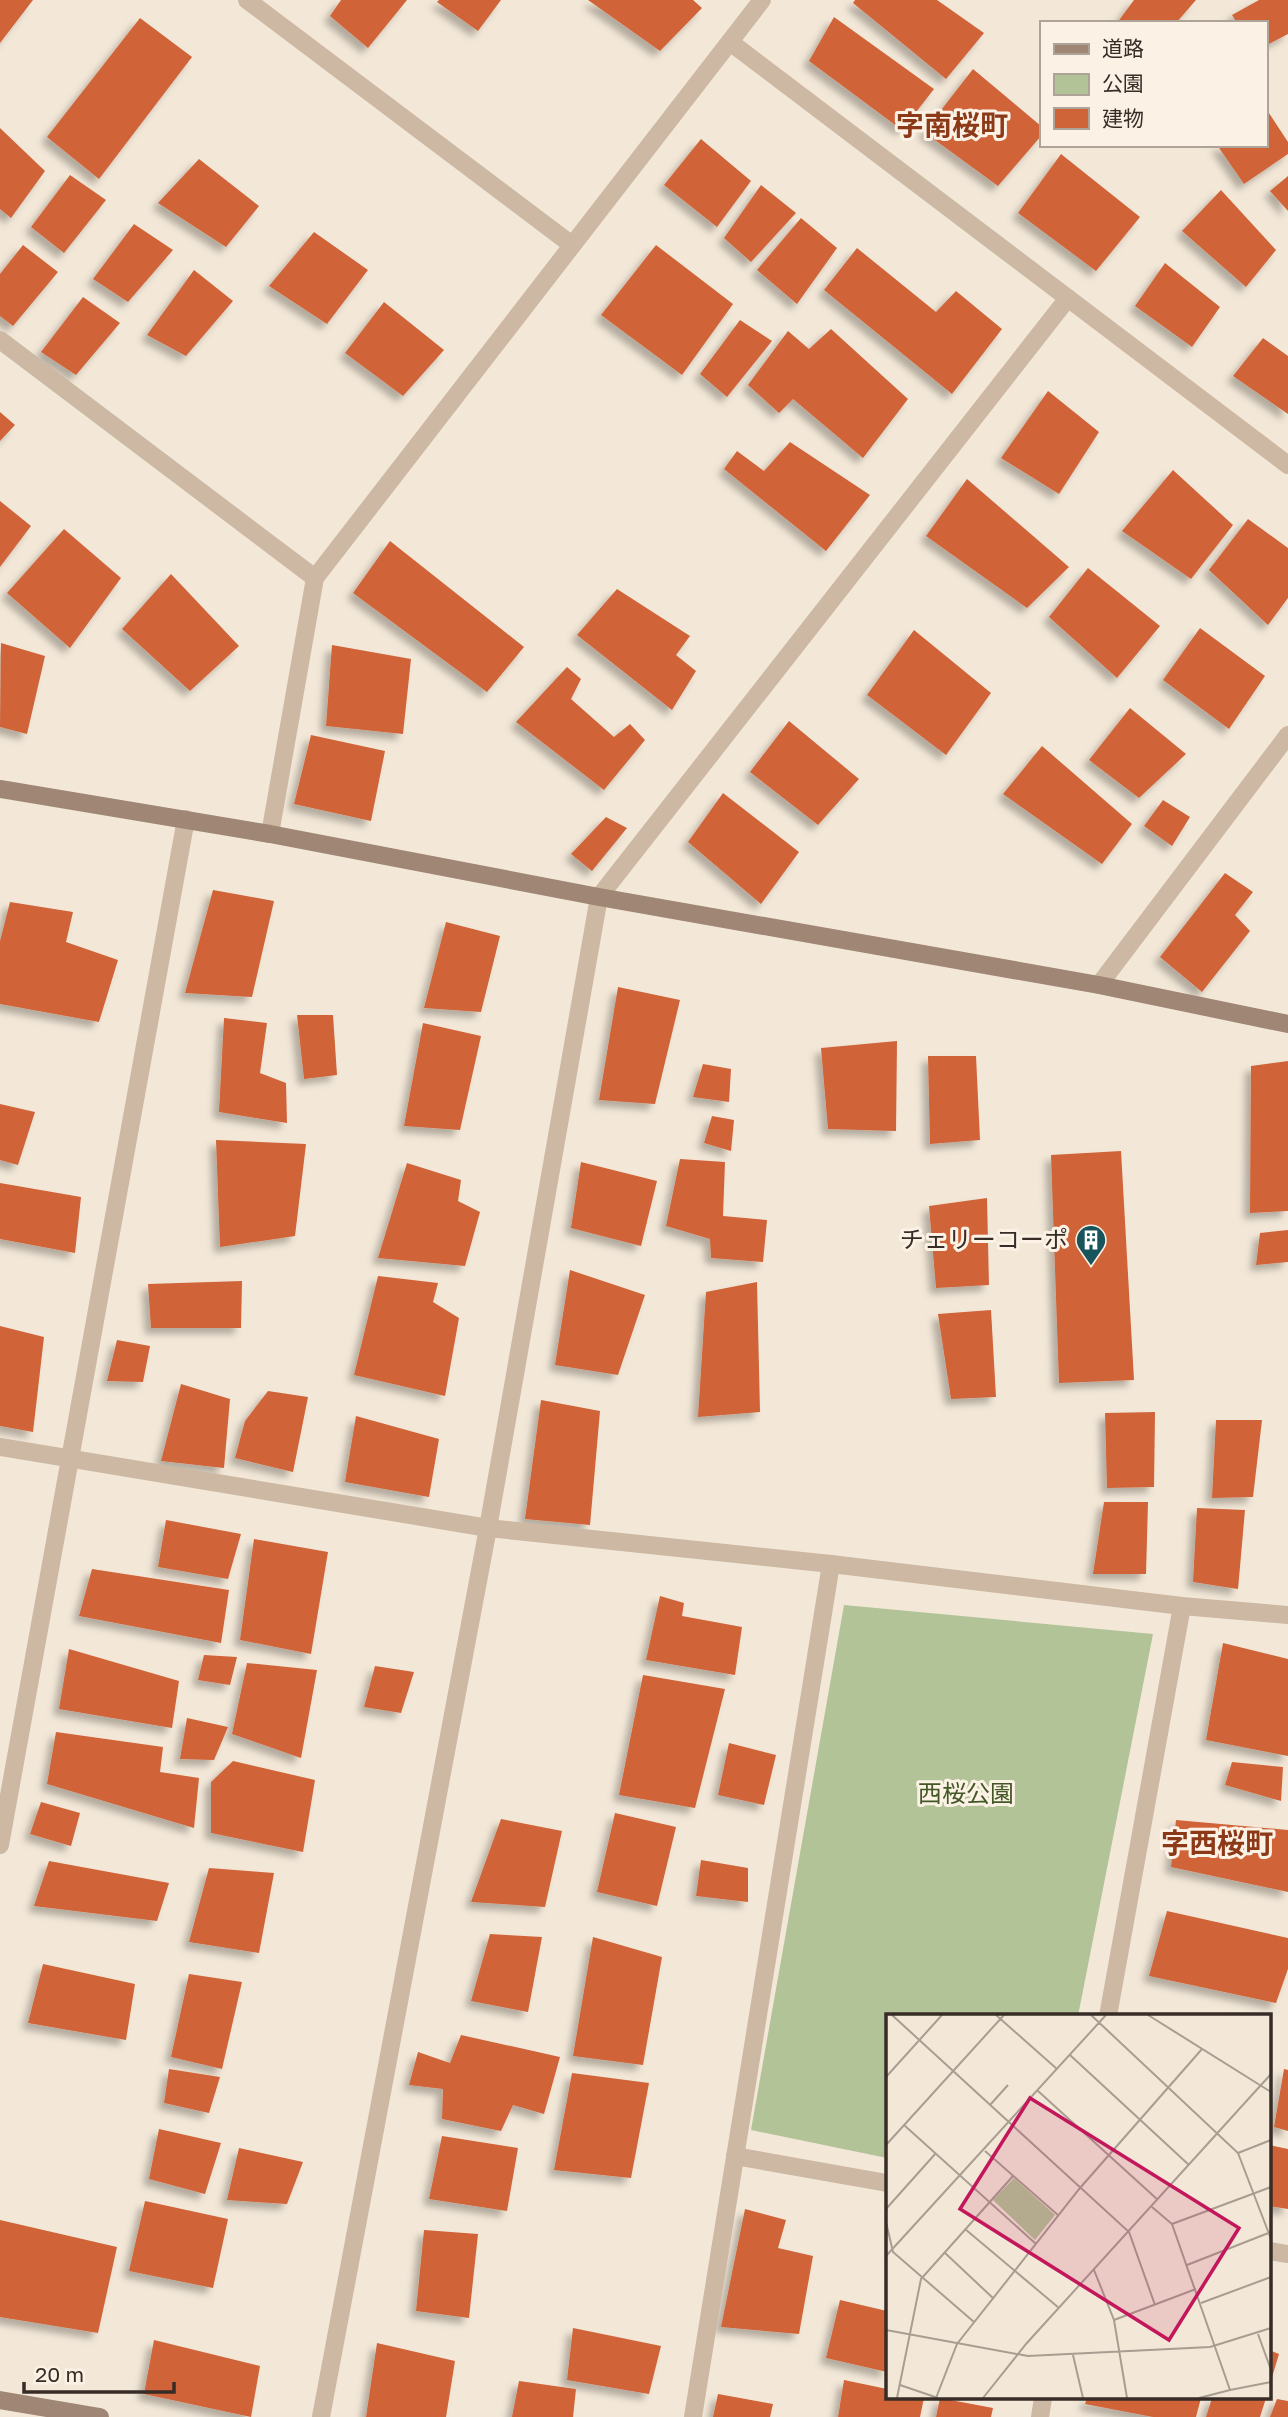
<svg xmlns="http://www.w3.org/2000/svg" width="1288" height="2417" font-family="'Golos Text','Noto Sans JP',sans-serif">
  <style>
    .green { fill: #b2c397 }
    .building { fill: #d06439; filter: url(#shadow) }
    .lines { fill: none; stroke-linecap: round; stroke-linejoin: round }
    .street { stroke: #ccb8a3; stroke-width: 18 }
    .secondary { stroke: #a08674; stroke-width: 18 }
    .labels { text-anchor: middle; stroke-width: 6; stroke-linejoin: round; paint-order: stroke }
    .poi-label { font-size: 24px; fill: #372c26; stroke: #fbf2e5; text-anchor: end }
    .park-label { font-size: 24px; fill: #435727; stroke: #fbf2e5 }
    .quarter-label { font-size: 28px; font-weight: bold; fill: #8c3918; stroke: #fbf2e5 }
    .inset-road { fill: none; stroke: #a89d91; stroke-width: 2 }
    .view { fill: #c2185b; fill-opacity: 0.15; stroke: #c2185b; stroke-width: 3.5 }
    .inset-edge { fill: none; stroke: #372c26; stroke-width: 3.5 }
  </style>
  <defs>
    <filter id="shadow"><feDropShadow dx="-6" dy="6" stdDeviation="3.5" flood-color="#0004"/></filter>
  </defs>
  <rect width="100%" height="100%" fill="#f3e8d8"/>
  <polygon class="green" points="844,1605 1153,1634 1078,2016 887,2016 887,2158 751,2130"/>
  <g class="building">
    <polygon points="0,0 33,0 0,43"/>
    <polygon points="341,0 407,0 368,48 330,16"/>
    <polygon points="439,0 501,0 478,31 437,2"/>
    <polygon points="588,0 693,0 702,8 660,51"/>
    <polygon points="855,0 937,0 984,33 946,79 853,3"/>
    <polygon points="1134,0 1196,0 1176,23 1117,23"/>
    <polygon points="1259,0 1288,0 1288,34 1265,46 1265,23 1237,23 1232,15"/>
    <polygon points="834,17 934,89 902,130 809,61"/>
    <polygon points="140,18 192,57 99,179 47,137"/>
    <polygon points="973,69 1041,126 1041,136 998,186 924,132"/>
    <polygon points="1265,107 1288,142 1288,154 1244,184 1217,145 1265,145"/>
    <polygon points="0,128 45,171 11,218 0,209"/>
    <polygon points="701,139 751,181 717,227 664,185"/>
    <polygon points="1061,154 1140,217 1096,271 1018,213"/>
    <polygon points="199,159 259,206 226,247 158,203"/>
    <polygon points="70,175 106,200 64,253 31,227"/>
    <polygon points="1288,176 1288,211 1270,191"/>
    <polygon points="761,185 796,213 751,262 724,238"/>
    <polygon points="1221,190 1276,250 1246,287 1182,231"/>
    <polygon points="801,218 837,248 797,304 757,270"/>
    <polygon points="134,224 173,250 128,302 93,279"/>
    <polygon points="314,232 368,270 327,324 269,286"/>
    <polygon points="23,245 58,272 13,326 0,316 0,274"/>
    <polygon points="656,245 733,304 682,375 601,315"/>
    <polygon points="857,248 936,312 956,291 1002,329 952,394 824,290"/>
    <polygon points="1165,263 1220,307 1192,347 1135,306"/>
    <polygon points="194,270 233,301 186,356 147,335"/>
    <polygon points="83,297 120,323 76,375 41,352"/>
    <polygon points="384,302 444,350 403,396 345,353"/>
    <polygon points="740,320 772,341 727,397 700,374"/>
    <polygon points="831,329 908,399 863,458 793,399 779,413 748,385 788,331 809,349"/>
    <polygon points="1263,338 1288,356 1288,414 1233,376"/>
    <polygon points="1048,391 1099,432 1059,494 1001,458"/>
    <polygon points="0,412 15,425 0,441"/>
    <polygon points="790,442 870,495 826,551 724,469 737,451 764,471"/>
    <polygon points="1173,470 1233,525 1191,579 1122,531"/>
    <polygon points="967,479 1069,567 1027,608 926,536"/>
    <polygon points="0,501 31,526 0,567"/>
    <polygon points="1248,519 1288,548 1288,598 1268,625 1209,570"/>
    <polygon points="64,529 121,578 70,648 7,593"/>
    <polygon points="390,541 524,647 487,692 353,593"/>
    <polygon points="1088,568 1160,626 1117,678 1049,617"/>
    <polygon points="171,574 239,646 190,691 122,629"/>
    <polygon points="617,589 690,636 676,655 696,671 672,710 577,635"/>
    <polygon points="1200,628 1265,676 1229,729 1163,680"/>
    <polygon points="914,630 991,693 946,755 867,695"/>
    <polygon points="1,643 45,656 27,734 0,727"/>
    <polygon points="332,645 411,659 403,734 326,726"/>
    <polygon points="567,667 581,679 571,699 614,737 630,724 645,740 604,790 516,722"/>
    <polygon points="1130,708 1186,754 1139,798 1089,760"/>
    <polygon points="789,721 859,779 818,825 750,772"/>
    <polygon points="311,735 385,751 371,821 294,804"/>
    <polygon points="1042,746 1132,824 1102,864 1003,794"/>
    <polygon points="723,793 799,852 761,904 688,842"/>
    <polygon points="1163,800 1190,817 1172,846 1144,826"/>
    <polygon points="606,817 627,828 592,871 571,854"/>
    <polygon points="1225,873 1253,892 1235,915 1250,931 1202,992 1160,957"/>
    <polygon points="213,890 274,901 252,997 185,993"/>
    <polygon points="10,902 73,912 66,942 118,960 99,1022 0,1004 0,941"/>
    <polygon points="446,922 500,936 481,1012 424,1008"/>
    <polygon points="618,987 680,1000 655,1104 599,1100"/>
    <polygon points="297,1015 333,1015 337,1075 304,1079"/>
    <polygon points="224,1018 267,1023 260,1073 286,1083 287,1123 219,1112"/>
    <polygon points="423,1023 481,1036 460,1130 404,1126"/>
    <polygon points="897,1041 896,1131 828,1129 821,1048"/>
    <polygon points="928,1056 976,1056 980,1140 930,1144"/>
    <polygon points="1288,1061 1288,1211 1250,1213 1251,1066"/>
    <polygon points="703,1064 731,1069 729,1102 693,1097"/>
    <polygon points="0,1104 35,1112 18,1165 0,1160"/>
    <polygon points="712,1116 734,1120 731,1151 704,1143"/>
    <polygon points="216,1140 306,1144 295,1236 220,1247"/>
    <polygon points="1121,1151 1134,1380 1059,1383 1051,1155"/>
    <polygon points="680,1159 725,1162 723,1216 767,1220 763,1262 711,1258 710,1239 666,1226"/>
    <polygon points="581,1162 657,1181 641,1246 571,1228"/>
    <polygon points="407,1163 461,1180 458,1201 480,1212 465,1266 378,1258"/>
    <polygon points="0,1183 81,1197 75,1253 0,1239"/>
    <polygon points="987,1198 989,1285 936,1288 929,1206"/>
    <polygon points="1288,1230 1288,1262 1256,1265 1260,1233"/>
    <polygon points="570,1270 645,1295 618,1375 555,1365"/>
    <polygon points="378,1276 438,1283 433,1302 459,1318 445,1396 354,1375"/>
    <polygon points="242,1281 241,1328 151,1328 148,1284"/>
    <polygon points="757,1282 760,1412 698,1417 706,1292"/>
    <polygon points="991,1310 996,1397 951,1399 938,1314"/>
    <polygon points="0,1326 44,1337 33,1432 0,1426"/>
    <polygon points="117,1340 150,1346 143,1382 107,1381"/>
    <polygon points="181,1384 230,1399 224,1468 161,1461"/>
    <polygon points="268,1391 308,1397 293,1472 235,1458 245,1421"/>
    <polygon points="541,1400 600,1411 590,1525 525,1519"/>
    <polygon points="1155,1412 1154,1487 1107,1488 1105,1413"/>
    <polygon points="356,1416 439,1439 429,1497 345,1482"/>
    <polygon points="1216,1420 1262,1420 1253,1497 1212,1498"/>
    <polygon points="1104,1502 1148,1502 1146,1574 1093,1574"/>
    <polygon points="1197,1508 1245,1510 1238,1589 1193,1582"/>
    <polygon points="166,1520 241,1534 228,1579 158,1567"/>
    <polygon points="254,1539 328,1552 311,1654 240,1640"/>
    <polygon points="92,1569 229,1590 221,1643 79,1616"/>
    <polygon points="660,1596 684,1603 682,1616 742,1627 735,1675 646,1660"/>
    <polygon points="1223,1643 1288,1659 1288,1756 1206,1740"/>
    <polygon points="69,1649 179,1681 172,1728 59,1709"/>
    <polygon points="204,1655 237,1657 230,1685 198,1680"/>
    <polygon points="247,1663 317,1670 301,1758 232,1734"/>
    <polygon points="375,1666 414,1672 401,1713 364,1707"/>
    <polygon points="643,1675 725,1689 695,1808 619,1795"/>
    <polygon points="187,1718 228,1727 214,1760 180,1759"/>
    <polygon points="56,1732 163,1747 160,1772 199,1778 194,1828 47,1784"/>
    <polygon points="729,1743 776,1755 764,1805 718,1795"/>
    <polygon points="233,1761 315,1780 303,1852 211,1833 211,1782"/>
    <polygon points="1232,1762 1283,1767 1281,1801 1225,1785"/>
    <polygon points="41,1802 80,1813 71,1846 30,1834"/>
    <polygon points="615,1813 676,1827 657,1906 597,1892"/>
    <polygon points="501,1819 562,1831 545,1907 471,1902"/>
    <polygon points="1176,1820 1288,1830 1288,1892 1171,1867"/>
    <polygon points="701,1860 748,1868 748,1902 696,1896"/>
    <polygon points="49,1861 169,1883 157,1921 34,1906"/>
    <polygon points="209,1868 274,1873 259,1953 189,1942"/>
    <polygon points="1167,1911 1288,1938 1288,1969 1276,2003 1149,1976"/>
    <polygon points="490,1934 542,1937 528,2012 471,2001"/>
    <polygon points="593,1937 662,1957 643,2065 573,2056"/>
    <polygon points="43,1964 135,1984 126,2040 28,2023"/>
    <polygon points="189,1974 242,1982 222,2069 171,2057"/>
    <polygon points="461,2035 560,2057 544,2114 513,2105 501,2131 442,2119 443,2089 409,2085 418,2052 450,2063"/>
    <polygon points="169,2069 220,2077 209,2113 164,2103"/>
    <polygon points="1284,2069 1288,2070 1288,2131 1274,2127"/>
    <polygon points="572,2073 649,2083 631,2178 554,2170"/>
    <polygon points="159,2129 221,2143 205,2194 149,2179"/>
    <polygon points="442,2136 518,2148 507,2211 429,2199"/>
    <polygon points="1269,2145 1288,2149 1288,2209 1269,2206"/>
    <polygon points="239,2148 303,2162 287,2204 227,2200"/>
    <polygon points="145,2201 228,2219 213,2288 129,2271"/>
    <polygon points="745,2209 786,2220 778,2248 813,2256 799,2334 721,2327"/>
    <polygon points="0,2220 117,2247 98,2333 0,2317"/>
    <polygon points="424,2230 478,2234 469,2318 416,2311"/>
    <polygon points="840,2300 887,2311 887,2372 826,2358"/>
    <polygon points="573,2328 661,2346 649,2394 567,2380"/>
    <polygon points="154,2340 260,2366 251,2417 144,2394"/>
    <polygon points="377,2343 455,2361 446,2417 366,2417"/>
    <polygon points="1269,2350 1279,2354 1269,2387"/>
    <polygon points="844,2380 887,2389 887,2398 924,2398 920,2417 838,2417"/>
    <polygon points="519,2381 576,2389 573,2417 512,2417"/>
    <polygon points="718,2394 773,2404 770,2417 713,2417"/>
    <polygon points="940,2398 993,2408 991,2417 936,2417"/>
    <polygon points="1087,2398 1201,2398 1196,2417 1153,2417 1085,2404"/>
    <polygon points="1212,2398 1266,2398 1260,2417 1206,2417"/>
    <polygon points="1277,2399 1288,2401 1288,2417 1270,2417"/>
  </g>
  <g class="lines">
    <g class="street">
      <polyline points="247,0 572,245"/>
      <polyline points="730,42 1288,465"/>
      <polyline points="0,340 315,578"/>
      <polyline points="270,834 315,578 762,0"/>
      <polyline points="1099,985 1288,735"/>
      <polyline points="0,1447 488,1528 831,1564 1182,1606 1288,1615"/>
      <polyline points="0,1845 186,819"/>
      <polyline points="1108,2016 1182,1606"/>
      <polyline points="735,2156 887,2183"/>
      <polyline points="1269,2251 1288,2254"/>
      <polyline points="321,2417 488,1528 599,897 1068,298"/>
      <polyline points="693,2417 831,1564"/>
      <polyline points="1040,2417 1043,2398"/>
    </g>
    <g class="secondary">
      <polyline points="0,789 270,834 599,897 1099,985 1288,1024"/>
      <polyline points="0,2400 100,2417"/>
    </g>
  </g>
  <defs>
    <g id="building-pin" transform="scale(1.575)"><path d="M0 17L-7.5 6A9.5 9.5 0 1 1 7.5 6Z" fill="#18545b" stroke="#fbf2e5"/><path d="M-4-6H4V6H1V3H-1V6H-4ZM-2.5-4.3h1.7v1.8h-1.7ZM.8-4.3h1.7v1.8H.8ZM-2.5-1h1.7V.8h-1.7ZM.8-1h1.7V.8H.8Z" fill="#fff"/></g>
  </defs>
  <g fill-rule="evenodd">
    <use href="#building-pin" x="1091" y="1240"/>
  </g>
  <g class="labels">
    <g class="poi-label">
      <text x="1068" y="1248">チェリーコーポ</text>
    </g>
    <g class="park-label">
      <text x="966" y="1802">西桜公園</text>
    </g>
    <g class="quarter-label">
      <text x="952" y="135">字南桜町</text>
      <text x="1217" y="1853">字西桜町</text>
    </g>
  </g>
  <g transform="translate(886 2014)">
    <rect width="385" height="385" fill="#f3e8d8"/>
    <path d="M 128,164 L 169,201 L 149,226 L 107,186 Z" fill="#b2c397"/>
    <path class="inset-road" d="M 6,1 L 243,218 L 269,291M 110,1 L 171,55M 205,1 L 352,139 L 385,225M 262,1 L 385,78M 184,41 L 303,151M 0,63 L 56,1M 152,77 L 272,186M 104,91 L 122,71M 18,111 L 150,230M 0,131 L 118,1M 99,137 L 173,202M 352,139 L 385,126M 266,193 L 286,210 L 344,376 L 313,384M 0,195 L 50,139M 0,208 L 7,238 L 88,308M 286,210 L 385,173M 79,215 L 173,294M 58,238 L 108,285M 0,242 L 220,1M 301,251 L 385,218M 208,256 L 228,306 L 241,384M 315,289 L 385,263M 228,306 L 310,275M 0,316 L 142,342 L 324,333 L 385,314M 372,320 L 385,356M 187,341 L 197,384M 14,371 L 52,384M 344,376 L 385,368M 11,384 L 35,265 L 127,162M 50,384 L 71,330 L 194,174 L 316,35M 97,384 L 140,330 L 385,60"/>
    <path class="view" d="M 144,84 L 353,214 L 283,326 L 74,195 Z"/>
    <rect width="385" height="385" class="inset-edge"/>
  </g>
  <rect x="1040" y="21" width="228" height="126" fill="#fbf2e5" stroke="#ada399" stroke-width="2"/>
  <rect x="1054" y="44" width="35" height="10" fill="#a08674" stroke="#ada399" stroke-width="2"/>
  <text x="1102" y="56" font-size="21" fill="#372c26">道路</text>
  <rect x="1054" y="74" width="35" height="21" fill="#b2c397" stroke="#ada399" stroke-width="2"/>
  <text x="1102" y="91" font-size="21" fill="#372c26">公園</text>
  <rect x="1054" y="108" width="35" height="21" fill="#d06439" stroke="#ada399" stroke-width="2"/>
  <text x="1102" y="126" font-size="21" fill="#372c26">建物</text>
  <path d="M24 2382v10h150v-10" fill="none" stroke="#372c26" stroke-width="3.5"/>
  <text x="35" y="2382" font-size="21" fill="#372c26" stroke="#fbf2e5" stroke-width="5" paint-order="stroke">20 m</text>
</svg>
